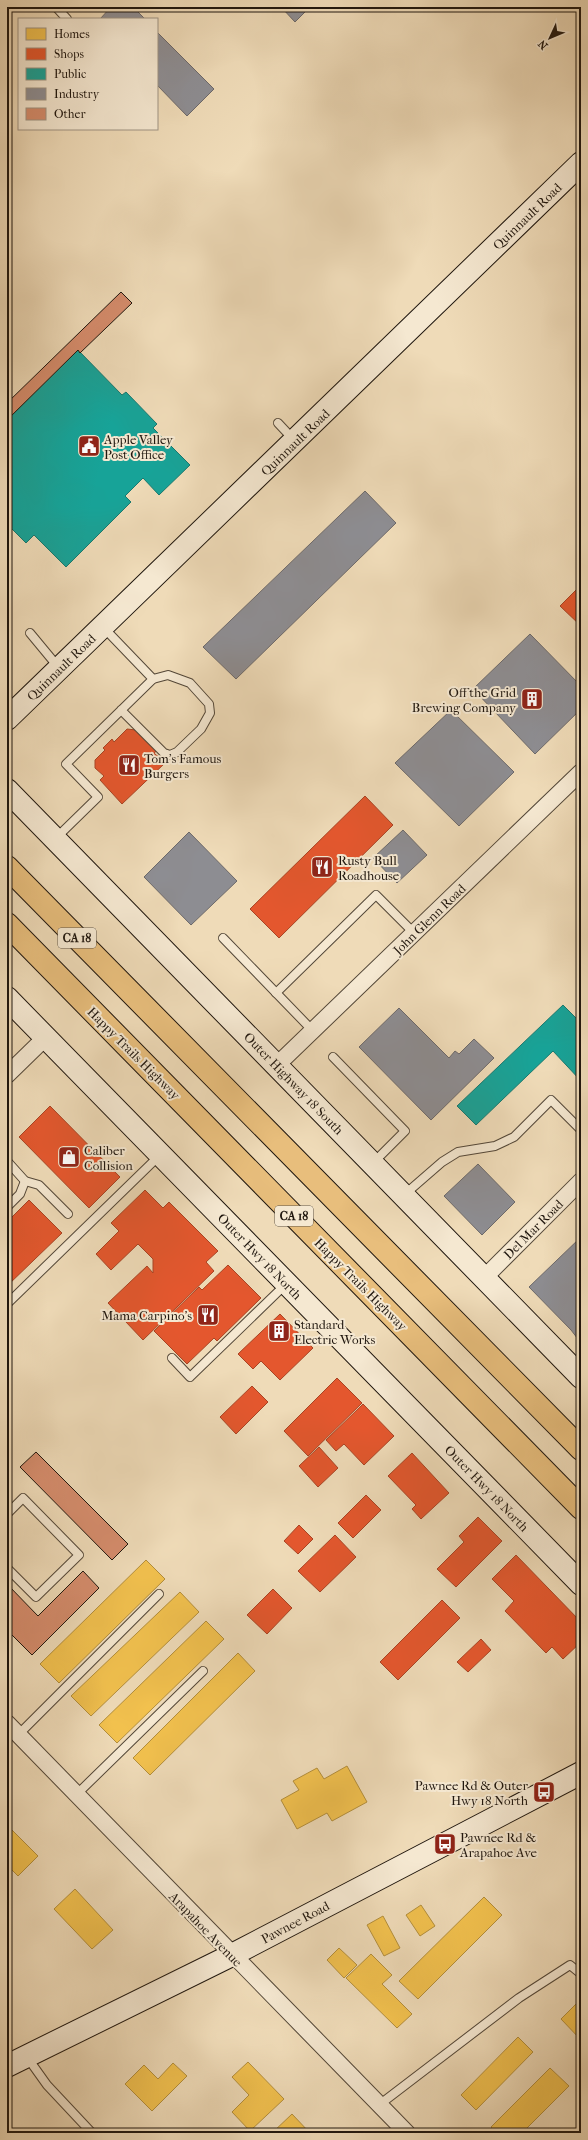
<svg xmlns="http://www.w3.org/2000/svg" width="588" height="2140" font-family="'IM FELL French Canon',serif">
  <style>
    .homes { fill: #f2c14e; stroke: #b38e3b }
    .shops { fill: #e4572e; stroke: #a94424 }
    .public { fill: #17a398; stroke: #19796f }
    .industry { fill: #8d8d92; stroke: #6c696a }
    .building { fill: #d58c6c; stroke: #1f160e }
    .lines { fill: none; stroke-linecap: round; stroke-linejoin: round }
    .lane-casing { stroke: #534738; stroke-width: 10 }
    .street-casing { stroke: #534738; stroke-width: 18 }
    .secondary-casing { stroke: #1f160e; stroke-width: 24 }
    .primary-casing { stroke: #1f160e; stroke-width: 24 }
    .lane { stroke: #f5e8d1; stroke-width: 8 }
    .street { stroke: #f5e8d1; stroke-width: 16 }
    .secondary { stroke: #f5e8d1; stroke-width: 22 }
    .primary { stroke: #e8be7c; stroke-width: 22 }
    .labels { text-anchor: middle; stroke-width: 4; stroke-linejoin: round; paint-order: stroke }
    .shield { fill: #f5e8d1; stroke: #5f5548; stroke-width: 1 }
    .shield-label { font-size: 12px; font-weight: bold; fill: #1f160e }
    .street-label { font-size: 13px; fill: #1f160e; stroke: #f5e8d1 }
    .poi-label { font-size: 13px; fill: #1f160e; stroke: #f5e8d1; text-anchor: start }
  </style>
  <rect width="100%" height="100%" fill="#efdbb8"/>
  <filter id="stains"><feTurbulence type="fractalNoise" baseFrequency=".005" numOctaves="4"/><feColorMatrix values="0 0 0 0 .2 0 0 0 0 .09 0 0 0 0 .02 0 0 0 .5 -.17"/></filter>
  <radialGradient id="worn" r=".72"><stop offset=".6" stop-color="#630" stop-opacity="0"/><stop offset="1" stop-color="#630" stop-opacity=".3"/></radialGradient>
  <g class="homes">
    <polygon points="146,1560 165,1579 59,1683 40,1664"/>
    <polygon points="180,1592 199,1612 91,1716 71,1696"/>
    <polygon points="206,1621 224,1639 117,1743 99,1725"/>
    <polygon points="238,1653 255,1671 150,1775 133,1758"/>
    <polygon points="347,1766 367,1802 332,1821 327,1813 297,1829 281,1800 299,1790 293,1781 317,1768 324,1779"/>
    <polygon points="7,1825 38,1856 18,1876 7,1865"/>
    <polygon points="75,1889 113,1930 92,1949 54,1909"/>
    <polygon points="484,1897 502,1915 418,1999 399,1981"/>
    <polygon points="421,1905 435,1926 420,1936 406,1915"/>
    <polygon points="383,1916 400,1948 384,1956 367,1925"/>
    <polygon points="339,1948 357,1965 344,1978 327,1960"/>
    <polygon points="371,1954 392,1975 382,1984 412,2014 397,2028 346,1978"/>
    <polygon points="578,2002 581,2005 581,2040 561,2019"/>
    <polygon points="518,2037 533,2052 476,2110 461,2095"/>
    <polygon points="248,2062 284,2099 250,2131 232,2112 249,2095 232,2077"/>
    <polygon points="173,2063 187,2076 152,2111 125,2084 144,2065 158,2079"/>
    <polygon points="550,2068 569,2086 522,2133 497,2133 491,2127"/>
    <polygon points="292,2114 310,2133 272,2133"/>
  </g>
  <g class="shops">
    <polygon points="581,585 581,626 560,606"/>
    <polygon points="127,729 136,730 159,749 154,753 165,763 122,804 100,780 104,776 95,768 95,760 105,750 103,748 112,739 114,742"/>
    <polygon points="365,796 393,825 279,938 250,909"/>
    <polygon points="50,1106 120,1177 89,1208 19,1137"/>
    <polygon points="145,1190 163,1208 169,1202 218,1251 206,1262 214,1271 143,1340 108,1303 147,1266 153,1273 153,1259 138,1244 111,1270 96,1254 119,1231 111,1223"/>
    <polygon points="29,1200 62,1233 7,1286 7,1222"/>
    <polygon points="228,1265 261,1298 217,1341 214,1338 187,1364 154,1331 199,1287 202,1290"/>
    <polygon points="280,1314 313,1348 280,1380 261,1361 253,1369 238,1354"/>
    <polygon points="337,1378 362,1403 308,1456 284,1431"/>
    <polygon points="252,1386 268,1402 236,1434 220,1417"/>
    <polygon points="363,1404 394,1436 364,1465 344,1444 336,1451 326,1440"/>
    <polygon points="319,1447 338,1468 318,1487 299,1466"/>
    <polygon points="412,1453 449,1493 421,1519 412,1509 416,1505 388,1476"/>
    <polygon points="366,1495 381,1510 353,1538 338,1523"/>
    <polygon points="478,1517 502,1541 456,1587 437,1569 464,1542 459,1536"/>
    <polygon points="299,1525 313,1539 298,1554 284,1541"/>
    <polygon points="335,1535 356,1557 320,1592 298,1571"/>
    <polygon points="516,1555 581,1622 581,1642 563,1659 552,1647 546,1653 505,1611 514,1601 492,1579"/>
    <polygon points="273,1589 292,1608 267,1634 247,1615"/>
    <polygon points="442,1600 460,1618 398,1680 380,1662"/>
    <polygon points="481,1639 491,1650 468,1672 457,1662"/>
  </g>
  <g class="public">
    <polygon points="78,350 122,395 126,392 157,424 153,428 190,465 159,495 143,478 125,496 131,502 66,567 34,535 26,543 7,524 7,420"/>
    <polygon points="563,1005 581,1023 581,1081 553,1051 476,1125 457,1106"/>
  </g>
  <g class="industry">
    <polygon points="111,7 133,7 145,19 100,19"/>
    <polygon points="281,7 310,7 295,22"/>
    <polygon points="157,32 214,89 187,116 157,85"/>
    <polygon points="365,491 396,523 236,679 203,647"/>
    <polygon points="530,634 581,686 581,709 535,754 473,689"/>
    <polygon points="451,710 514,772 459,826 395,763"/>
    <polygon points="403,830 427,855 397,883 373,858"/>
    <polygon points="189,832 237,881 191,925 144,877"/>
    <polygon points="399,1008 449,1058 455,1051 459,1054 474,1039 494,1058 431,1120 359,1047"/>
    <polygon points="478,1164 515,1202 482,1235 444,1196"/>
    <polygon points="581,1237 581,1343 571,1330 529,1287"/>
  </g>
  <g class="building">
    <polygon points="121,292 132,303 80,353 78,350 7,420 7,403"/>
    <polygon points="36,1452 128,1544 112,1560 20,1467"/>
    <polygon points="83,1571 99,1588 32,1655 7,1630 7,1584 38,1616"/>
  </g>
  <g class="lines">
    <g class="lane-casing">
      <g id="lane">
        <polyline points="56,7 67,19"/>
        <polyline points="278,423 293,439"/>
        <polyline points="103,627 153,679"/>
        <polyline points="30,633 59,668"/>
        <polyline points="56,838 98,797 66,764 153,679 168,675 190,683 209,704 210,713 201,729 177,752 170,755 164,753 121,710"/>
        <polyline points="223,938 313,1031"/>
        <polyline points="276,993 376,895 414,933"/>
        <polyline points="333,1057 405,1131 373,1163"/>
        <polyline points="7,1161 25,1181 39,1185 68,1214"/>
        <polyline points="404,1195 442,1162 458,1152 495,1146 514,1137 551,1100 581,1130"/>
        <polyline points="7,1207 20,1194 25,1181"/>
        <polyline points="7,1304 160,1155"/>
        <polyline points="172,1358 190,1377 286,1284"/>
        <polyline points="7,1514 23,1498 79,1555 36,1597 7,1568"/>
        <polyline points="18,1735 159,1594"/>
        <polyline points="76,1795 203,1671"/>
        <polyline points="27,2057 47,2085 92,2133"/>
        <polyline points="379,2105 519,1998 570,1965 581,1974"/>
      </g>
    </g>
    <g class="street-casing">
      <g id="street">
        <polyline points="277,1065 581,772"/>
        <polyline points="7,1075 46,1037"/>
        <polyline points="484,1278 581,1181"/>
        <polyline points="7,1723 407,2133"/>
      </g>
    </g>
    <g class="secondary-casing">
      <g id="secondary">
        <polyline points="7,719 581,163"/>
        <polyline points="7,790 581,1377"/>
        <polyline points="7,998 581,1584"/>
        <polyline points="7,2066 232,1955 581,1773"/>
      </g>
    </g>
    <g class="primary-casing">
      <g id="primary">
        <polyline points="7,867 581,1449"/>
        <polyline points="7,924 581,1508"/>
      </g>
    </g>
    <use href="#lane" class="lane"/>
    <use href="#street" class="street"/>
    <use href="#secondary" class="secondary"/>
    <use href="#primary" class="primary"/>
  </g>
  <defs>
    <g id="civic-square" transform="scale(1.15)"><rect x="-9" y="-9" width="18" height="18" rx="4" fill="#8f2418" stroke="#f5e8d1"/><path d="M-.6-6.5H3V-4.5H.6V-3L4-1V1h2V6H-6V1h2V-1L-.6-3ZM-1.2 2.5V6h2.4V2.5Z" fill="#fff"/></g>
    <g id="building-square" transform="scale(1.15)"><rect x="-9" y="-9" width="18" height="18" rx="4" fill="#8f2418" stroke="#f5e8d1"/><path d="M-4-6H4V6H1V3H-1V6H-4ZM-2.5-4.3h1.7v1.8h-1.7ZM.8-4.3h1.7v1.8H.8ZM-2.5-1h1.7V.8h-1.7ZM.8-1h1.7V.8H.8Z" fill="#fff"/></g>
    <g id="restaurant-square" transform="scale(1.15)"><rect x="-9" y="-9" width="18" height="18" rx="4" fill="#8f2418" stroke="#f5e8d1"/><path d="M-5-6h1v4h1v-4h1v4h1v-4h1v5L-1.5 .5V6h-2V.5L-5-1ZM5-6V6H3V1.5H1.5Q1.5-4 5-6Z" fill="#fff"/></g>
    <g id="shop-square" transform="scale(1.15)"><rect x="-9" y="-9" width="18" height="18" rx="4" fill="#8f2418" stroke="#f5e8d1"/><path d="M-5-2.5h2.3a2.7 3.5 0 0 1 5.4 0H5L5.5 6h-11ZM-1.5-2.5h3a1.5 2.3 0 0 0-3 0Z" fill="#fff"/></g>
    <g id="bus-square" transform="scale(1.15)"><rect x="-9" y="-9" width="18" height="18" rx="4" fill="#8f2418" stroke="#f5e8d1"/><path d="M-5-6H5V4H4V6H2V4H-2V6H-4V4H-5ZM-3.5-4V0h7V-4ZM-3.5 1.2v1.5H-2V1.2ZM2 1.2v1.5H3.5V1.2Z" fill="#fff"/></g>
  </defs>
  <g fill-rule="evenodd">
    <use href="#civic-square" x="89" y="446"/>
    <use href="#building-square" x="532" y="699"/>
    <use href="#restaurant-square" x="129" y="765"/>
    <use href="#restaurant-square" x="322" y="867"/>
    <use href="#shop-square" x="69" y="1157"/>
    <use href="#restaurant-square" x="208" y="1315"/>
    <use href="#building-square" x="279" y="1331"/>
    <use href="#bus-square" x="544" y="1792"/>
    <use href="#bus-square" x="445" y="1844"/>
  </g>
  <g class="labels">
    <g class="shield">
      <rect x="58" y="928" width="38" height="20" rx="3"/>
      <rect x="275" y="1206" width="38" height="20" rx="3"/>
    </g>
    <g class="shield-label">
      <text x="77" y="942">CA 18</text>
      <text x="294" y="1220">CA 18</text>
    </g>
    <g class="street-label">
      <text transform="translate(527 216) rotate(-44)" y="5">Quinnault Road</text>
      <text transform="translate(295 442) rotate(-44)" y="5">Quinnault Road</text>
      <text transform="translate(61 667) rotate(-44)" y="5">Quinnault Road</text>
      <text transform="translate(429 919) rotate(-44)" y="5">John Glenn Road</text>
      <text transform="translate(134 1053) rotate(45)" y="5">Happy Trails Highway</text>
      <text transform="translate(294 1083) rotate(46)" y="5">Outer Highway 18 South</text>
      <text transform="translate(533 1229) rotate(-45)" y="5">Del Mar Road</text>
      <text transform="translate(260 1256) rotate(46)" y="5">Outer Hwy 18 North</text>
      <text transform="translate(361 1284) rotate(45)" y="5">Happy Trails Highway</text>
      <text transform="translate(487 1488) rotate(46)" y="5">Outer Hwy 18 North</text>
      <text transform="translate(295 1922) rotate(-28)" y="5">Pawnee Road</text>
      <text transform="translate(206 1929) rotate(46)" y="5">Arapahoe Avenue</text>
    </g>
    <g class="poi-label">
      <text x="104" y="444">Apple Valley<tspan x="104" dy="15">Post Office</tspan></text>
      <text x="516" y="697" text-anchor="end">Off the Grid<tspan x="516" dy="15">Brewing Company</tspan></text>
      <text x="144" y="763">Tom's Famous<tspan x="144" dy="15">Burgers</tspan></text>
      <text x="338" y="865">Rusty Bull<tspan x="338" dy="15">Roadhouse</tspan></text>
      <text x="84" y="1155">Caliber<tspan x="84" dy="15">Collision</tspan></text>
      <text x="192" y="1320" text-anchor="end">Mama Carpino's</text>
      <text x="294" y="1329">Standard<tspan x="294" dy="15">Electric Works</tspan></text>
      <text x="528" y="1790" text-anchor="end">Pawnee Rd &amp; Outer<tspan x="528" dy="15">Hwy 18 North</tspan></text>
      <text x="460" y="1842">Pawnee Rd &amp;<tspan x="460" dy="15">Arapahoe Ave</tspan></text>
    </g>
  </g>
  <rect width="588" height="2140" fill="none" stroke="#efdbb8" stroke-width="24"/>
  <rect x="8" y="8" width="572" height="2124" fill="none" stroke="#1f160e" stroke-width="2"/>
  <rect x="12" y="12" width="564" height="2116" fill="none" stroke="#1f160e"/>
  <rect x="18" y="18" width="140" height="112" fill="#f5e8d1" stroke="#9f9483"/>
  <rect x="26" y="28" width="20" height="12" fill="#f2c14e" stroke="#9f9483"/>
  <text x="54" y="38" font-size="12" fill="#1f160e">Homes</text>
  <rect x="26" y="48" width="20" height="12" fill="#e4572e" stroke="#9f9483"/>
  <text x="54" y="58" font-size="12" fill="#1f160e">Shops</text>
  <rect x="26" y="68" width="20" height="12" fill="#17a398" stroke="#9f9483"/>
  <text x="54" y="78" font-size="12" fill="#1f160e">Public</text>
  <rect x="26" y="88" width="20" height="12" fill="#8d8d92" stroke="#9f9483"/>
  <text x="54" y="98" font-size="12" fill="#1f160e">Industry</text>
  <rect x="26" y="108" width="20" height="12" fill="#d58c6c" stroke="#9f9483"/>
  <text x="54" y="118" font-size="12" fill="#1f160e">Other</text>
  <g transform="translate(550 38) rotate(226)" stroke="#f5e8d1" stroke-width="3" paint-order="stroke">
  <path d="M0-3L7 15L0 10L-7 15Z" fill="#1f160e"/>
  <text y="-6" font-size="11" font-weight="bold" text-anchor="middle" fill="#1f160e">N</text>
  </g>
  <rect width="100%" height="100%" filter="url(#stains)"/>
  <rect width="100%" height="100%" fill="url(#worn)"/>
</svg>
